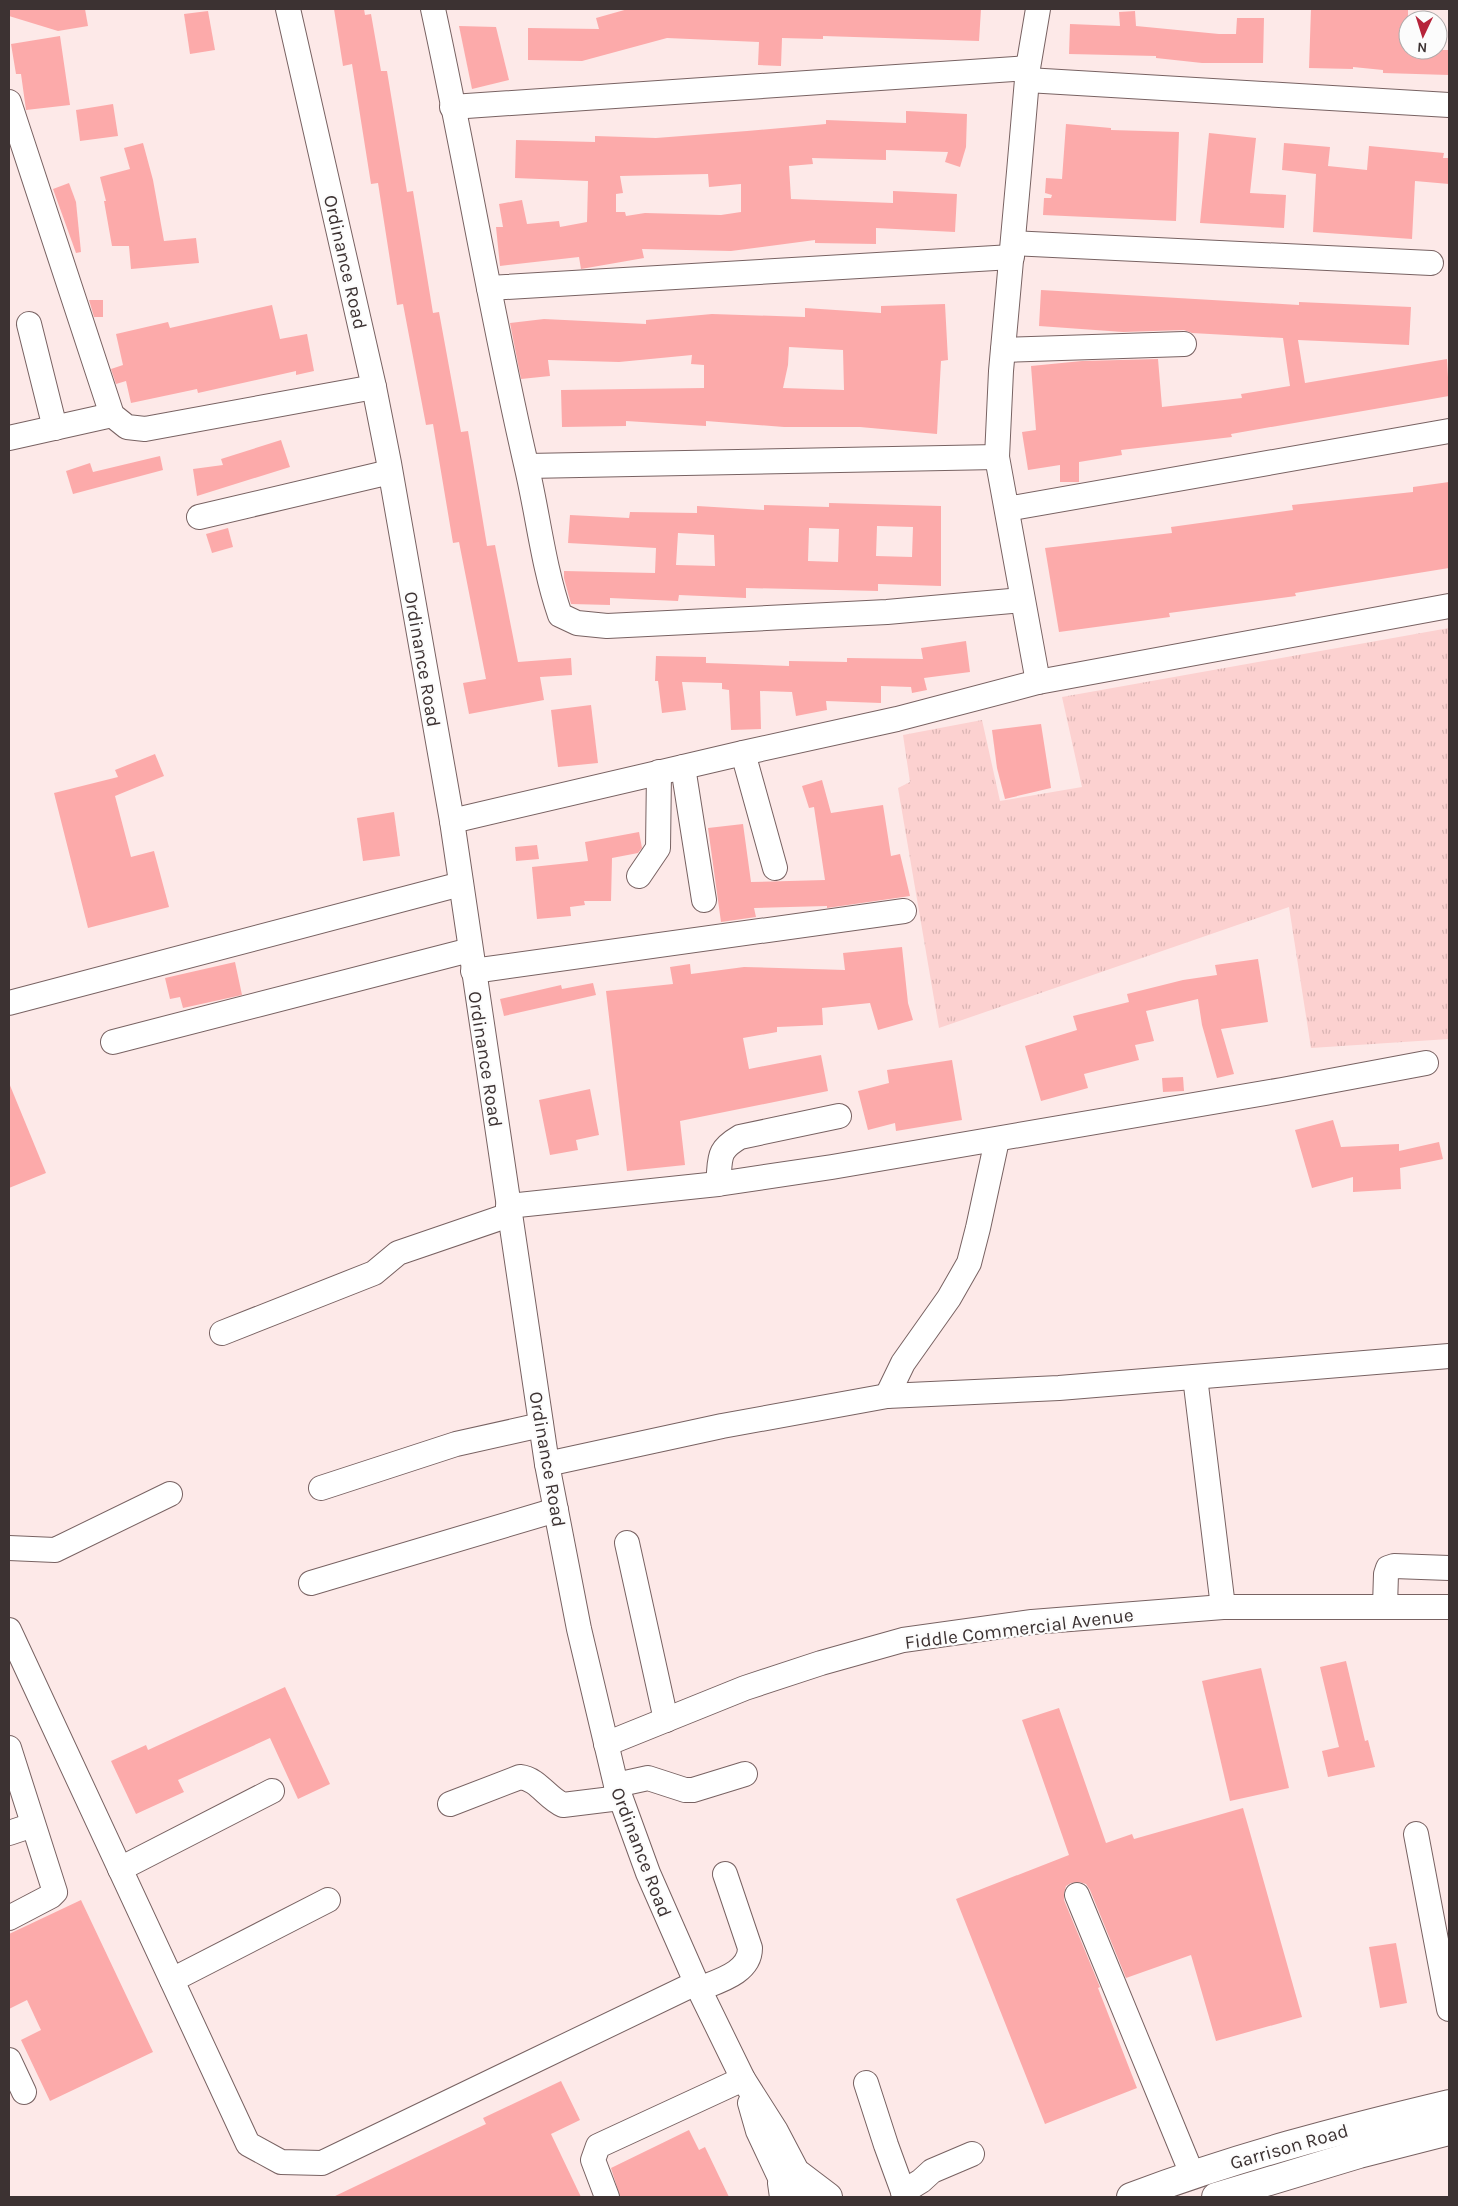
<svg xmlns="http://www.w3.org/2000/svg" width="1458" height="2206" font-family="Karla,sans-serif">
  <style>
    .grass { fill: url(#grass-tufts) }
    .building { fill: #fcaaaa; fill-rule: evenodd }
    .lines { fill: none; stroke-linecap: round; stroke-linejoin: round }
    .minor-casing { stroke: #786262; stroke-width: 26 }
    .major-casing { stroke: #786262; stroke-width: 30 }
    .minor { stroke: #fff; stroke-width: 24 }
    .major { stroke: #fff; stroke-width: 28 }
    .labels { text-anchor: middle; stroke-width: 4.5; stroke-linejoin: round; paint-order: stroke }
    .street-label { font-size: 19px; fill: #3c3232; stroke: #fcfcfc }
  </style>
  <defs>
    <pattern id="grass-tufts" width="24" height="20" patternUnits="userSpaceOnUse" patternTransform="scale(1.25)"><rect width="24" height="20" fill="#fcd1d0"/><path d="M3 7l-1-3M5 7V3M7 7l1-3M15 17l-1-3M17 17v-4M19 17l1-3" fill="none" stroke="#d9b4b3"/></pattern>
  </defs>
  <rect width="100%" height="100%" fill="#fde9e8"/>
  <polygon class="grass" points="1449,628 1449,1039 1311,1048 1289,907 939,1028 898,788 910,782 903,735 982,720 1000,801 1082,787 1062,697"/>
  <g class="building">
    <polygon points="9,9 85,9 88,26 58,31 9,16"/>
    <polygon points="334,9 364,9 365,15 371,14 381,71 387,71 407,192 413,191 433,313 439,312 461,432 468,431 487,546 495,545 518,662 571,658 572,675 540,677 544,700 469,714 463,683 486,679 459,542 453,543 433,424 426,425 403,304 397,305 378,183 371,184 352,64 343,66"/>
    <polygon points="628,9 981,9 979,41 823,36 823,39 782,38 781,66 758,65 759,42 667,38 582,61 528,60 528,28 599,29 596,18"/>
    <polygon points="1311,9 1408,9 1408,50 1449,50 1449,75 1383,73 1383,70 1353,67 1353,69 1309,68"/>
    <polygon points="208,11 215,50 190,54 184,14"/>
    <polygon points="1135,11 1136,26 1219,34 1236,34 1237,18 1264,18 1263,63 1202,63 1156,58 1156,56 1069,54 1070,24 1120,26 1119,12"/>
    <polygon points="459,26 496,27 509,80 472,89"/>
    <polygon points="60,36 70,105 26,110 21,74 16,74 11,44"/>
    <polygon points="113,104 118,136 80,141 76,110"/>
    <path d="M 906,111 L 967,114 L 966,147 L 960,167 L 945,162 L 948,152 L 886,150 L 886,160 L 812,158 L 813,164 L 789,166 L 791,199 L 893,203 L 893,191 L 957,194 L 955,232 L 876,228 L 876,244 L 815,243 L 815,240 L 731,251 L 642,249 L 644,258 L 581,269 L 579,257 L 500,266 L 496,227 L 503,227 L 499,204 L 522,200 L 527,224 L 559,221 L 560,227 L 587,222 L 588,181 L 515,178 L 516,140 L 595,142 L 595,136 L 656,138 L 747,131 L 826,124 L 826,120 L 906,123 ZM 708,174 L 709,187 L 741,184 L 741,212 L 721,215 L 645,213 L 626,216 L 625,212 L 616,212 L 616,194 L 623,193 L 620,176 Z"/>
    <polygon points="1066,124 1111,128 1111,130 1179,132 1176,221 1043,215 1044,198 1051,198 1052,195 1045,193 1046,178 1062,179"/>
    <polygon points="1209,133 1256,138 1250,193 1286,195 1284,228 1200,223"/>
    <polygon points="143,143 153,180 164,241 196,238 199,263 131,269 129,246 112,246 104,201 106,201 100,177 130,169 124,148"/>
    <polygon points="1284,143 1330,147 1328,166 1367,170 1369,146 1444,153 1443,158 1449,158 1449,184 1415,181 1412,239 1313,232 1316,174 1282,170"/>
    <polygon points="69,183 76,202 81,252 76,253 53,189"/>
    <polygon points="1041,290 1299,305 1299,302 1411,307 1409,345 1298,340 1305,383 1447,359 1449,396 1231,434 1232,437 1121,450 1122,455 1079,462 1079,482 1060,482 1060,465 1028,470 1022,432 1036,430 1031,366 1082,361 1158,359 1162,407 1242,398 1241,394 1290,386 1283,338 1192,333 1184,330 1123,332 1039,326"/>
    <polygon points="89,300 103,300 103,317 94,317"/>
    <path d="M 945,304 L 948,360 L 941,361 L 937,434 L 860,427 L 784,427 L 706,421 L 706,426 L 626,421 L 626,426 L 562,427 L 561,390 L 704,388 L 704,365 L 691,364 L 692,355 L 619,362 L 548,360 L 550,376 L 521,379 L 510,323 L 544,319 L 646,324 L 646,320 L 712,314 L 805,317 L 805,308 L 881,313 L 881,306 ZM 789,347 L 843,350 L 844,390 L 783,388 L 788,365 Z"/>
    <polygon points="272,305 280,339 307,334 314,371 296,375 296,371 198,393 197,389 131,403 126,381 116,384 111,369 123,365 116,334 168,322 170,328"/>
    <polygon points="281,440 290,467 197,496 193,469 223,465 221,459"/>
    <polygon points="160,456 163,470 73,494 66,471 90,463 93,472"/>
    <polygon points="1449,482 1449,568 1295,593 1296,596 1169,613 1170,617 1059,632 1045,548 1172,533 1171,527 1293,510 1292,505 1413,492 1413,487"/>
    <path d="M 829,503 L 941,506 L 941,586 L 878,584 L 878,591 L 746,588 L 746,598 L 679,595 L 678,601 L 610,598 L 610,605 L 571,604 L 564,578 L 564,571 L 655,573 L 656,548 L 568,543 L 570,515 L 629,518 L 630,512 L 697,513 L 697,506 L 764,510 L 764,505 L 829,507 ZM 877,526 L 913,527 L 912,557 L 876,556 ZM 809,528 L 839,529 L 838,562 L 808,561 ZM 678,533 L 714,535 L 715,566 L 676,565 Z"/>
    <polygon points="228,528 233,547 212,553 206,534"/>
    <polygon points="966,641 970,672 924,678 927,690 912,693 911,687 881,686 881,703 826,701 827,710 796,716 792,692 760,691 761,729 731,730 729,690 722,689 722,683 682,682 686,710 662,713 658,681 655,681 656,656 706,657 706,663 789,666 789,661 847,662 847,658 923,659 921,648"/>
    <polygon points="591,705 598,763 558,767 551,710"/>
    <polygon points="1041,724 1051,788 1005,799 997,768 992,730"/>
    <polygon points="155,754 164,776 115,796 131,857 154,851 169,907 88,928 54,793 118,777 115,770"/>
    <polygon points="822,780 831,813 883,805 891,856 900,854 910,896 827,908 827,906 754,908 756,917 721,922 708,828 743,824 751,882 825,880 814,807 809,808 802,786"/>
    <polygon points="394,812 400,856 363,861 357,818"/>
    <polygon points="639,832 642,848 638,853 612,858 611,901 584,901 585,905 570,907 571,916 537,919 532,867 588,861 585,842"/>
    <polygon points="537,845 539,859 516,861 515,847"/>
    <polygon points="902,947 908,1003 913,1020 878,1030 870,1003 822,1008 823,1025 777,1027 777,1032 743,1038 749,1069 821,1055 828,1091 680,1121 685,1165 627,1171 606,991 673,984 670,967 690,964 691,974 744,967 845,970 843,953"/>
    <polygon points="1258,959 1268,1022 1221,1029 1234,1074 1217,1078 1202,1025 1198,999 1146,1011 1154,1041 1135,1045 1139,1060 1084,1074 1088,1088 1041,1101 1025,1046 1077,1030 1073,1016 1129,1002 1127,994 1183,980 1217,975 1215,965"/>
    <polygon points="235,962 242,995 183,1008 180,997 170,999 165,978"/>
    <polygon points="593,983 596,995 504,1016 500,999 561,985 562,989"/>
    <polygon points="952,1060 962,1120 896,1131 895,1123 868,1130 858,1091 889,1083 887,1070"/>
    <polygon points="1183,1077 1184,1091 1163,1092 1162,1078"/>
    <polygon points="9,1083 46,1173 9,1188"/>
    <polygon points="590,1089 599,1135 576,1140 578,1150 550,1155 539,1100"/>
    <polygon points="1333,1120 1341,1147 1399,1144 1399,1151 1439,1142 1443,1159 1400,1168 1401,1189 1353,1192 1353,1177 1312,1188 1295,1130"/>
    <polygon points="1346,1661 1365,1741 1368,1740 1375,1767 1328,1777 1322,1751 1339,1747 1320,1667"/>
    <polygon points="1261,1668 1289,1788 1230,1801 1202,1681"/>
    <polygon points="285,1687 330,1784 298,1799 270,1738 178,1780 184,1792 136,1814 111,1761 146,1745 148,1750"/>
    <polygon points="1059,1708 1106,1843 1132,1834 1134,1839 1243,1808 1302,2017 1216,2041 1191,1955 1126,1978 1090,1890 1086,1884 1079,1882 1071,1883 1066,1886 1064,1893 1064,1900 1100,1987 1098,1988 1137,2088 1045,2124 956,1899 1069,1855 1022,1720"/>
    <polygon points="81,1900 153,2052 50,2101 21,2040 41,2030 27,2000 9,2009 9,1934"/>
    <polygon points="1396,1943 1407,2003 1380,2008 1369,1947"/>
    <polygon points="561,2081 580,2120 551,2134 581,2197 333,2197 486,2124 483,2118"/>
    <polygon points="689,2130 699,2150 705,2147 729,2197 620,2197 611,2168"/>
  </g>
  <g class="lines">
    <g class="minor-casing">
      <g id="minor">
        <polyline points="288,9 374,387 389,463 452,821 547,1464 579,1629 616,1785 648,1873 699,1989 743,2079 776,2131 808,2192"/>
        <path d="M 433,9 C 466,160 491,313 526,464 C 538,514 543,566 560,615 L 577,623 L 607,626 L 887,612 L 1022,600"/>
        <polyline points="1038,9 1028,68 1019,172 1001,371 997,457 1038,682"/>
        <polyline points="1027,80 1449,105"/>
        <polyline points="9,102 112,415 127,427 145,429 374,387"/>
        <polyline points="452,107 1028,68"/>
        <polyline points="1013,243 1431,263"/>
        <polyline points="489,288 1012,257"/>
        <polyline points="29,324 55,428"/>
        <polyline points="1003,350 1184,344"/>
        <polyline points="9,438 112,415"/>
        <polyline points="527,466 997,457"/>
        <polyline points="1007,509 1449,431"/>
        <polyline points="199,517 390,472"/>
        <polyline points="743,753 775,868"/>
        <polyline points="683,767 704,900"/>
        <polyline points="452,821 743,753 897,719 1038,682 1449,606"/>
        <polyline points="639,876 658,848 659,772"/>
        <polyline points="473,971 904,911"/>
        <polyline points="9,1003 461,884"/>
        <polyline points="113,1042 470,950"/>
        <path d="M 718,1184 C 721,1158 716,1151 740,1137 L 839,1116"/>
        <polyline points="508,1206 718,1184 832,1167 1282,1090 1426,1063"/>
        <polyline points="222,1333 374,1273 398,1253 509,1215"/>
        <polyline points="1195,1377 1223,1607"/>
        <polyline points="887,1396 903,1363 949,1298 969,1263 978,1228 997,1140"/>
        <polyline points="547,1464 722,1426 887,1396 1059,1388 1449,1356"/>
        <polyline points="321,1488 456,1444 541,1425"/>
        <polyline points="627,1543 666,1720"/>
        <polyline points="9,1548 55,1550 170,1494"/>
        <polyline points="311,1583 556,1510"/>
        <polyline points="1385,1606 1386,1574 1388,1568 1394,1566 1449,1568"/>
        <polyline points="9,1630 248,2144 281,2162 322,2163 696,1983"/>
        <polyline points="606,1744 745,1688 821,1663 903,1640 1032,1622 1223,1607 1449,1607"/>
        <polyline points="9,1748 55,1892 51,1896 9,1918"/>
        <polyline points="616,1785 648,1778 685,1790 693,1790 745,1774"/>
        <path d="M 450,1804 L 520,1777 C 538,1779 547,1798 563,1805 L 620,1798"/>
        <polyline points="9,1833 33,1825"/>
        <polyline points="1416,1834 1449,2009"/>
        <polyline points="120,1869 272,1791"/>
        <polyline points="1077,1895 1192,2174"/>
        <polyline points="172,1980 328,1900"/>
        <path d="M 699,1989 C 718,1981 750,1973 750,1948 L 725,1874"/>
        <polyline points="9,2060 24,2092"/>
        <polyline points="866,2083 886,2145 905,2197"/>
        <polyline points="750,2103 758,2131 789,2197"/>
        <polyline points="903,2192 921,2181 932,2171 972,2154"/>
        <polyline points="607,2197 593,2160 598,2146 743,2079"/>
      </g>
    </g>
    <g class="major-casing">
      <g id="major">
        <polyline points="799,2175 828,2197"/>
        <polyline points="782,2183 784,2197"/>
        <path d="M 1131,2197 C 1236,2157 1340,2130 1449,2104"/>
        <polyline points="1216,2197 1359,2154 1449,2131"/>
      </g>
    </g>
    <use href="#minor" class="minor"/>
    <use href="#major" class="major"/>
  </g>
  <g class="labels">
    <g class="street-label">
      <text transform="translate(346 262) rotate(77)" y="7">Ordinance Road</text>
      <text transform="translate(423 659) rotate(80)" y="7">Ordinance Road</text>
      <text transform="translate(486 1059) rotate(81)" y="7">Ordinance Road</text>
      <text transform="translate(548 1459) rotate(80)" y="7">Ordinance Road</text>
      <text transform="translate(1019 1628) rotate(-7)" y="7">Fiddle Commercial Avenue</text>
      <text transform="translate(642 1852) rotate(69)" y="7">Ordinance Road</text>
      <text transform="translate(1289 2146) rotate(-16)" y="7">Garrison Road</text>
    </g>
  </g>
  <rect width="1458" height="2206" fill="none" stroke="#3c3232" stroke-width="20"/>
  <g transform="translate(1423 35) rotate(184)"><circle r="24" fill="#fcfcfc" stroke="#afabab"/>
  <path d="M0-4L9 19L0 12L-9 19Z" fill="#b6243a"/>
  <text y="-8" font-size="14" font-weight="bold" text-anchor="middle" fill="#3c3232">N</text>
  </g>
</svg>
